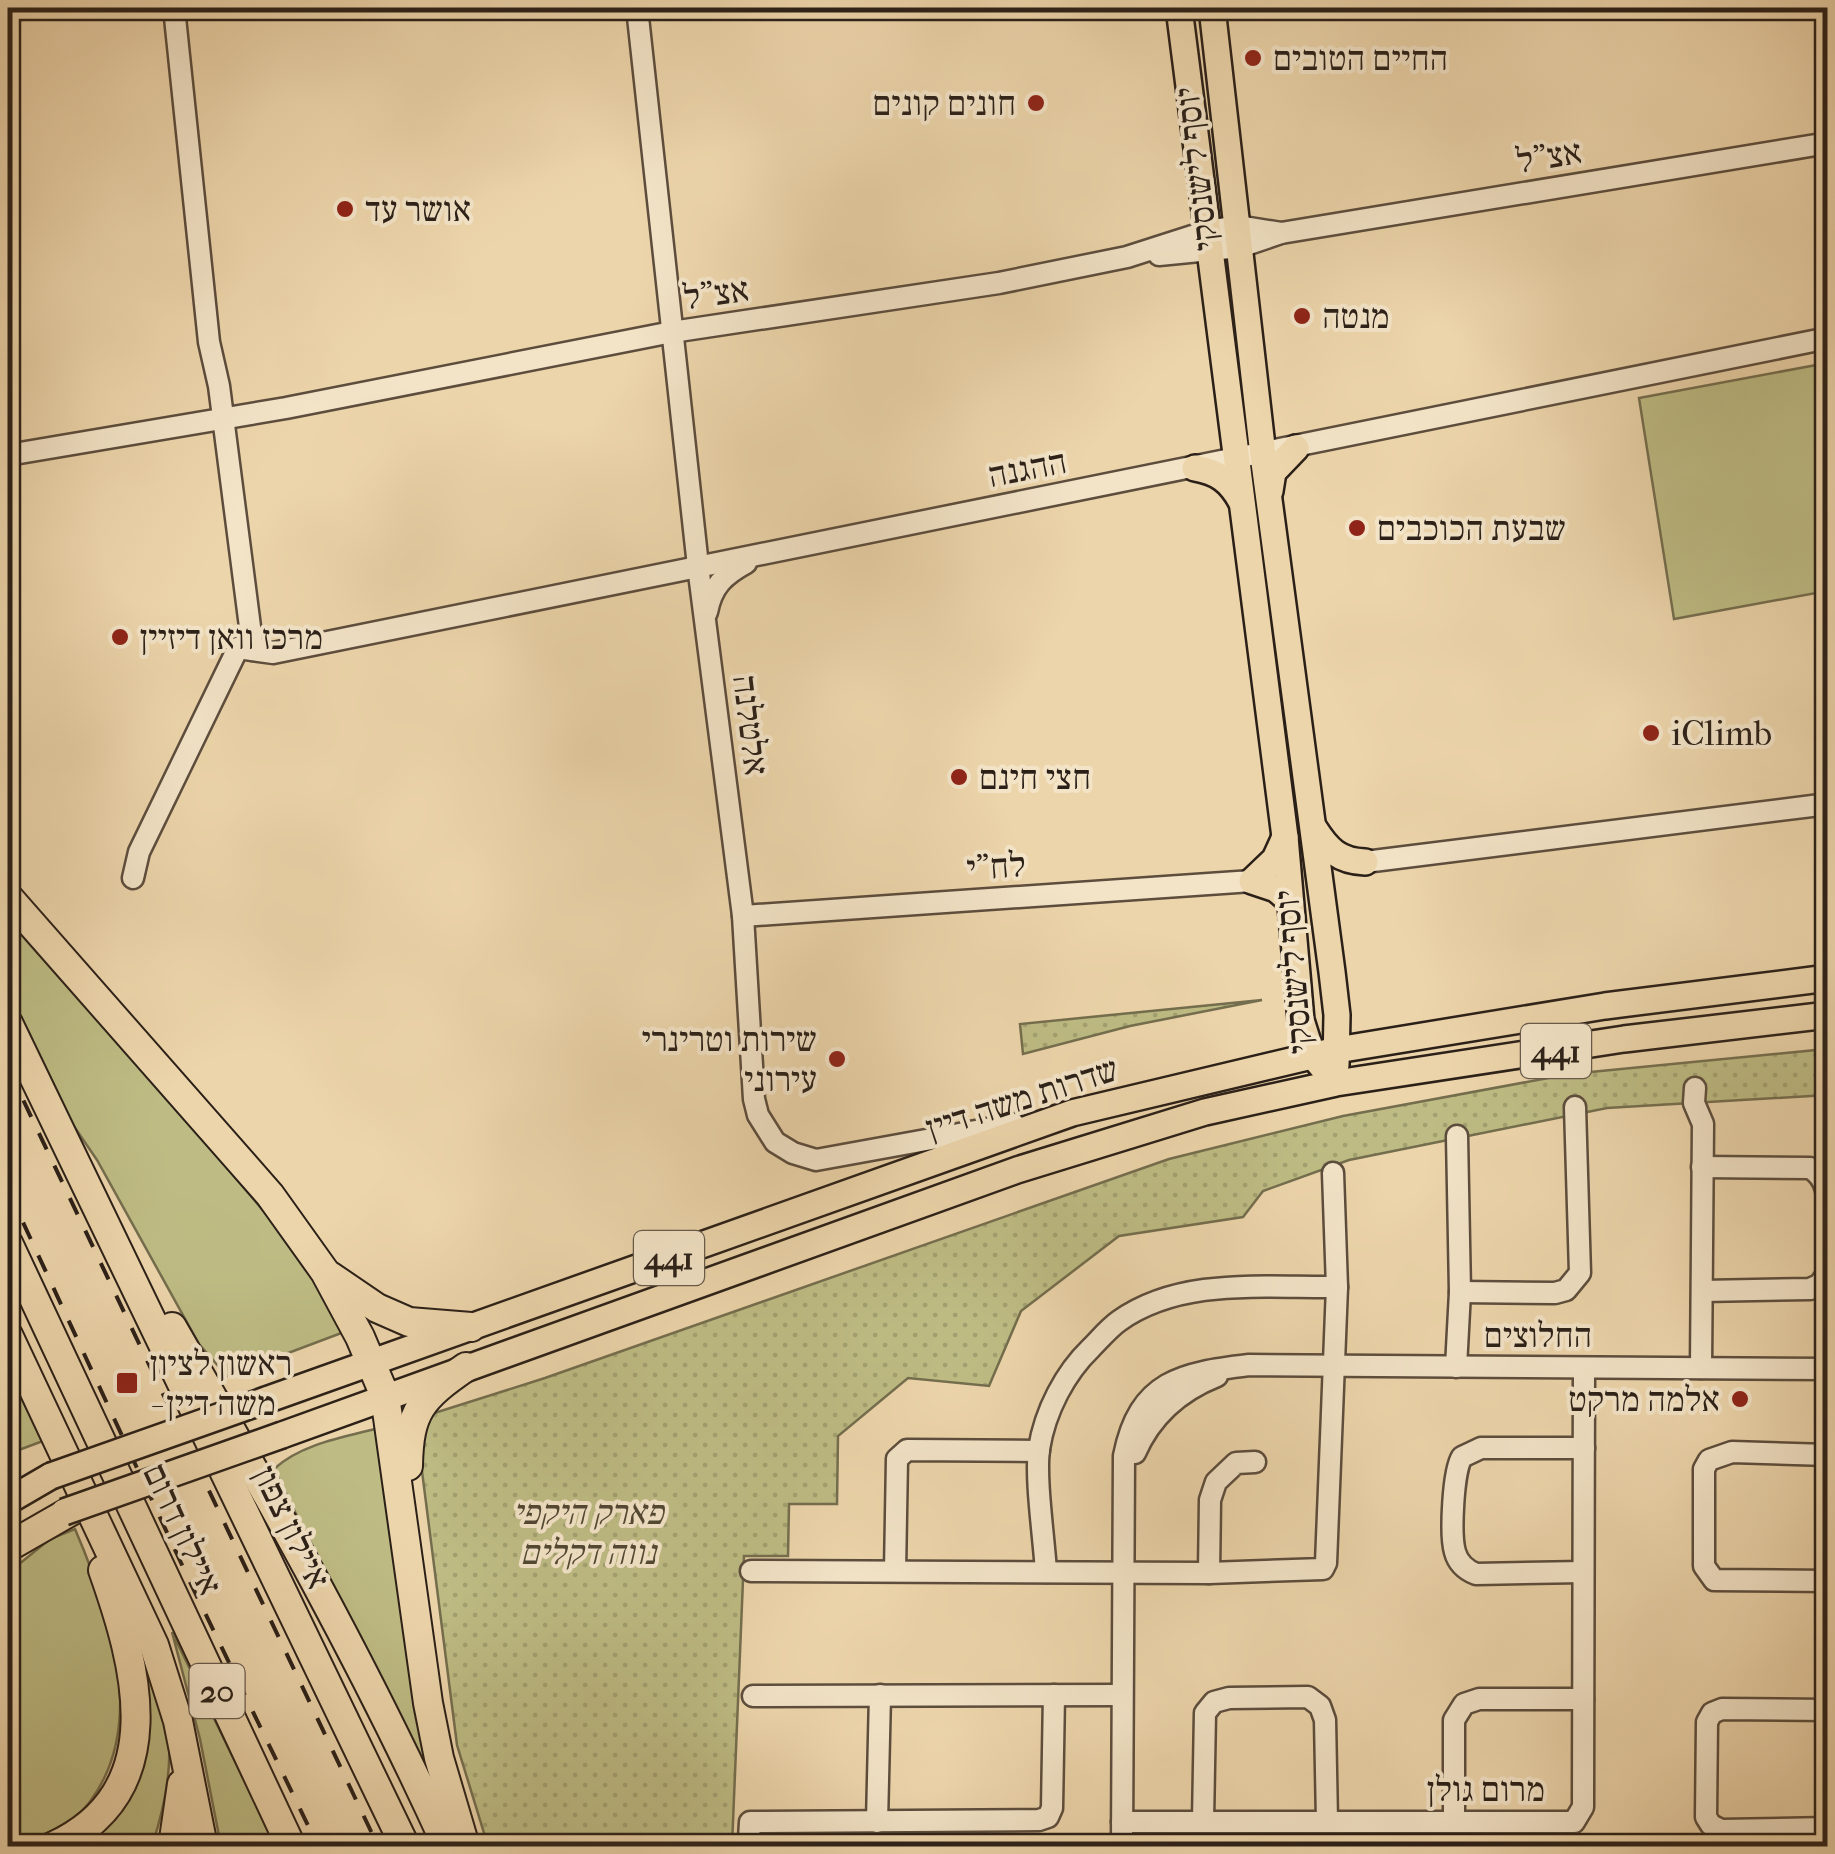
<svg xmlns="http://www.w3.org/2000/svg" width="1835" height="1854" font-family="'IM FELL French Canon','Frank Ruhl Libre',serif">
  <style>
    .green { fill: #bebc84; stroke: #746e4e; stroke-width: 2.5 }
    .park { fill: url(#park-dots); stroke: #746e4e; stroke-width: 2.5 }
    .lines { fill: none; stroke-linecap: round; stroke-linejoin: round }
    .minor-casing { stroke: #5c4d3d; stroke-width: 25 }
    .major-casing { stroke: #2b2018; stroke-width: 30 }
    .highway-casing { stroke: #2b2018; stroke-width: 32 }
    .minor { stroke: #f3e4c8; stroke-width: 20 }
    .major { stroke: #edd5ab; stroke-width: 25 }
    .highway { stroke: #edd5ab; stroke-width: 28 }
    .rail { stroke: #2b2018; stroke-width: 4; stroke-dasharray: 18 18; stroke-linecap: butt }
    .major-bridge-casing { stroke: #2b2018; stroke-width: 30; stroke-linecap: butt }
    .major-bridge { stroke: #edd5ab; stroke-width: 25 }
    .poi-dot { fill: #8f2418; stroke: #f3e4c8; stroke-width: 4 }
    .labels { text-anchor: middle; stroke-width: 8; stroke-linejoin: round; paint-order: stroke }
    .shield { fill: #f3e4c8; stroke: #675b4d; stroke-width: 2.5 }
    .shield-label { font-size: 32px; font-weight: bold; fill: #2b2018 }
    .poi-label { font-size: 35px; fill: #2b2018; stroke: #f3e4c8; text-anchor: start }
    .street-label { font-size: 35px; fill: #2b2018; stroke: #f3e4c8 }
    .park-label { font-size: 35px; font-style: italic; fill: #504733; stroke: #f3e4c8 }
  </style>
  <defs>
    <pattern id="park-dots" width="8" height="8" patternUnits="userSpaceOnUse" patternTransform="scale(2.5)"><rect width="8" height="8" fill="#bebc84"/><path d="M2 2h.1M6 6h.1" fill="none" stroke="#a3a171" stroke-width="1.8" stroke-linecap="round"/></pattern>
  </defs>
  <rect width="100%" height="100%" fill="#edd5ab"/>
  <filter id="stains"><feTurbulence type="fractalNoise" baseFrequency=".002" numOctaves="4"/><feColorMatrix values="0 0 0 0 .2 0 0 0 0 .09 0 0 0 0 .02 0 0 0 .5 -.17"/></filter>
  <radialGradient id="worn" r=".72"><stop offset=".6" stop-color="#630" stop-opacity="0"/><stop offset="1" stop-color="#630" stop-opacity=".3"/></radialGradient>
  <g class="green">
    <polygon points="1827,363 1827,591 1674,619 1639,398"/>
    <polygon points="8,909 294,1247 322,1288 344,1332 227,1376 199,1344 97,1160 71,1122 8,990"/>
    <polygon points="8,1357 43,1441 8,1454 12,1432 8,1428"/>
    <path d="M 379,1428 L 433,1772 L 426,1779 L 274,1469 C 301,1444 344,1437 379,1428 Z"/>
    <path d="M 75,1529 C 110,1611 149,1724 89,1803 C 71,1827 37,1840 8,1842 L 8,1573 L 50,1539 Z"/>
    <path d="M 131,1618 C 142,1652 159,1687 166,1722 C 175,1761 164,1809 152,1846 L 80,1846 C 172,1787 145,1709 131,1618 Z"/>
    <polygon points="172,1632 276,1846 221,1846 200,1739"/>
  </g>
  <g class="park">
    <polygon points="1262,1000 1130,1026 1023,1054 1020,1024"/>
    <polygon points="1827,1049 1827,1095 1607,1108 1349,1160 1263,1191 1243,1217 1119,1236 1021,1311 989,1386 908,1378 838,1436 837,1504 789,1504 788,1556 744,1556 732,1846 488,1846 457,1745 418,1440 428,1415 545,1378 1169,1159 1343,1116 1570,1074"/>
  </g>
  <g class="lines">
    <g class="minor-casing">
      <g id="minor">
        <polyline points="174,8 209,342 219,386 253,650"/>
        <polyline points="637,8 698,566 743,916 754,1099 758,1115 775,1142 793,1153 816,1160 1014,1124"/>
        <polyline points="8,10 28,8"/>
        <polyline points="1159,255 1240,247 1281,233 1828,143"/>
        <polyline points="8,455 286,408 672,332 999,283 1127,257 1208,231 1237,226 1281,233"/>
        <path d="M 707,612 C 712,586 724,575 746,563"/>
        <polyline points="238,648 273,653 1828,338"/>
        <polyline points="1365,862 1828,804"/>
        <polyline points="133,878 139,852 238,648"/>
        <polyline points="743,916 1252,881"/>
        <polyline points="1695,1088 1694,1103 1703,1124 1701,1368"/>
        <path d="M 1702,1167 L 1810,1168 C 1832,1181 1827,1206 1828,1230"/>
        <polyline points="1703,1291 1810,1289 1819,1285 1828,1273"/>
        <polyline points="1460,1292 1555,1293 1566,1290 1580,1273 1575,1107"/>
        <polyline points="1456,1367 1460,1292 1457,1136"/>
        <path d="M 1135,1453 C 1151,1416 1179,1391 1217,1376"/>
        <polyline points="1828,1455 1732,1452 1709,1460 1704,1469 1704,1566 1714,1580 1828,1581"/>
        <polyline points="751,1571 1209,1573 1323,1569 1326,1563 1337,1287 1333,1173"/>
        <polyline points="895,1571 897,1459 907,1450 1039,1451"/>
        <path d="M 1046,1572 C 1044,1538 1035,1479 1039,1449 C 1045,1411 1065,1373 1091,1348 C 1100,1339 1109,1328 1119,1321 C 1181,1277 1265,1288 1337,1287"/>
        <path d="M 1583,1572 L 1476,1574 C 1466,1570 1458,1563 1455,1552 C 1450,1535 1453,1471 1462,1457 L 1481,1448 L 1584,1448"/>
        <polyline points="1209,1573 1210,1500 1216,1482 1236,1463 1255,1462"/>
        <polyline points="753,1696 1122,1695"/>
        <polyline points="1828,1710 1722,1709 1712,1713 1707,1722 1706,1817 1711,1825 1721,1830 1828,1828"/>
        <polyline points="1203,1821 1205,1713 1214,1702 1229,1698 1308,1697 1320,1706 1325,1720 1327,1821"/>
        <polyline points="1454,1821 1454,1720 1464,1704 1479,1699 1583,1699"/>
        <polyline points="877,1822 880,1695"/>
        <polyline points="1122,1822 1574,1822 1583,1807 1584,1368"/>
        <polyline points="749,1839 750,1822 1039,1820 1048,1817 1052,1808 1054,1695"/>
        <path d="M 1122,1846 L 1124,1456 C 1139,1380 1182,1373 1249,1365 L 1828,1369"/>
      </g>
    </g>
    <g class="major-casing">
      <g id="major">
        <polyline points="1179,8 1285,837 1301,1020 1312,1055 1323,1068"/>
        <polyline points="1212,8 1263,455 1332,972 1337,1015 1336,1065"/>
        <path d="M 1195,468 C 1218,472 1230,481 1241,501"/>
        <polyline points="1270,491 1273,472 1296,448"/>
        <path d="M 1314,828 C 1328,850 1339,861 1365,862"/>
        <polyline points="1285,837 1275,859 1252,881 1276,889 1290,901"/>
        <polyline points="266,1400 1072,1113 1337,1050 1605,1006 1828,978"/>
        <polyline points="282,1435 1017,1170 1205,1112 1336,1083 1624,1039 1828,1015"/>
        <polyline points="8,1501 51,1476"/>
      </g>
    </g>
    <g class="highway-casing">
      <g id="highway">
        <polyline points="8,897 270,1195 325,1272 360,1337 385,1396 428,1703 439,1758 465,1846"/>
        <polyline points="8,1023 405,1846"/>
        <polyline points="8,1243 291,1846"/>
        <polyline points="330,1276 377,1308 409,1322 471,1327"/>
        <path d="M 172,1327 C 270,1497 366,1667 447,1846"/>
        <polyline points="8,1335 154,1645 178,1721 203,1846"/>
        <path d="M 408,1466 C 409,1411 421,1398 466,1367"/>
        <polyline points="8,1547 78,1507"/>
        <path d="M 54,1846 C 172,1791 137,1666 103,1570"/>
        <polyline points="173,1846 182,1784"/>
      </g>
    </g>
    <use href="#minor" class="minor"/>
    <use href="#major" class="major"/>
    <use href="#highway" class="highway"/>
    <g class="rail">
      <polyline points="8,1068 378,1846"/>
      <polyline points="8,1190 189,1580 318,1846"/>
    </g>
    <g class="major-bridge-casing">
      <g id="major-bridge">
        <polyline points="51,1476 266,1400"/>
        <polyline points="64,1512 282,1435"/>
      </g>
    </g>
    <use href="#major-bridge" class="major-bridge"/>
  </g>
  <g class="poi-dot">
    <circle cx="1253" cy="58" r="10"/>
    <circle cx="1036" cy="103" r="10"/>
    <circle cx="345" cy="209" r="10"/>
    <circle cx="1302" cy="316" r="10"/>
    <circle cx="1357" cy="528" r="10"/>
    <circle cx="120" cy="637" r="10"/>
    <circle cx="1651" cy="733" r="10"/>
    <circle cx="959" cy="777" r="10"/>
    <circle cx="837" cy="1059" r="10"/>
    <rect x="115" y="1371" width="24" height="24" rx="5"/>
    <circle cx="1740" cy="1399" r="10"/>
  </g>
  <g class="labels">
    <g class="shield">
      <rect x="1521" y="1024" width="70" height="54" rx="8"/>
      <rect x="634" y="1231" width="70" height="54" rx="8"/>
      <rect x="189.5" y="1664" width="55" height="54" rx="8"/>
    </g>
    <g class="shield-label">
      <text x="1556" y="1062">441</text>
      <text x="669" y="1269">441</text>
      <text x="217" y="1702">20</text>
    </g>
    <g class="poi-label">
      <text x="1273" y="70">החיים הטובים</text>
      <text x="1016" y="115" text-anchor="end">חונים קונים</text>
      <text x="365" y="221">אושר עד</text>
      <text x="1322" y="328">מנטה</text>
      <text x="1377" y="540">שבעת הכוכבים</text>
      <text x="140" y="649">מרכז וואן דיזיין</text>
      <text x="1671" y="745">iClimb</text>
      <text x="979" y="789">חצי חינם</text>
      <text x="817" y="1051" text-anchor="end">שירות וטרינרי<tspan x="817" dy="40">עירוני</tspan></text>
      <text x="150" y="1375">ראשון לציון<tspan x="150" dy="40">- משה דיין</tspan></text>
      <text x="1720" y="1411" text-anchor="end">אלמה מרקט</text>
    </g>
    <g class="street-label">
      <text transform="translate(1549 156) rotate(-9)" y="12">אצ"ל</text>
      <text transform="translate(1196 169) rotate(-97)" y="12">יוסף לישנסקי</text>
      <text transform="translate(716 293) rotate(-8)" y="12">אצ"ל</text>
      <text transform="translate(1027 468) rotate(-11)" y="12">ההגנה</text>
      <text transform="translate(751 725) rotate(83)" y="12">אלטלנה</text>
      <text transform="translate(996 866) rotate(-4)" y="12">לח"י</text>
      <text transform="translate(1293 972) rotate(-95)" y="12">יוסף לישנסקי</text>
      <text transform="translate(1022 1098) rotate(-18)" y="12">שדרות משה דיין</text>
      <text x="1538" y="1347">החלוצים</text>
      <text transform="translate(292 1527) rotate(64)" y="12">איילון צפון</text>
      <text transform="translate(183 1529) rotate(65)" y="12">איילון דרום</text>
      <text x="1486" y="1801">מרום גולן</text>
    </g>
    <g class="park-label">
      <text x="588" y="1524">פארק היקפי<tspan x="588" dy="40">נווה דקלים</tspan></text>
    </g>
  </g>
  <rect width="1835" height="1854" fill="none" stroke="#edd5ab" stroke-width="40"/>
  <rect x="10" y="10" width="1815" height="1834" fill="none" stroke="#2b2018" stroke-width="5"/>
  <rect x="20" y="20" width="1795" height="1814" fill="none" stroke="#2b2018" stroke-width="2.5"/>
  <rect width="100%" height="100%" filter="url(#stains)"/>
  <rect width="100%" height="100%" fill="url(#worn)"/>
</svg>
